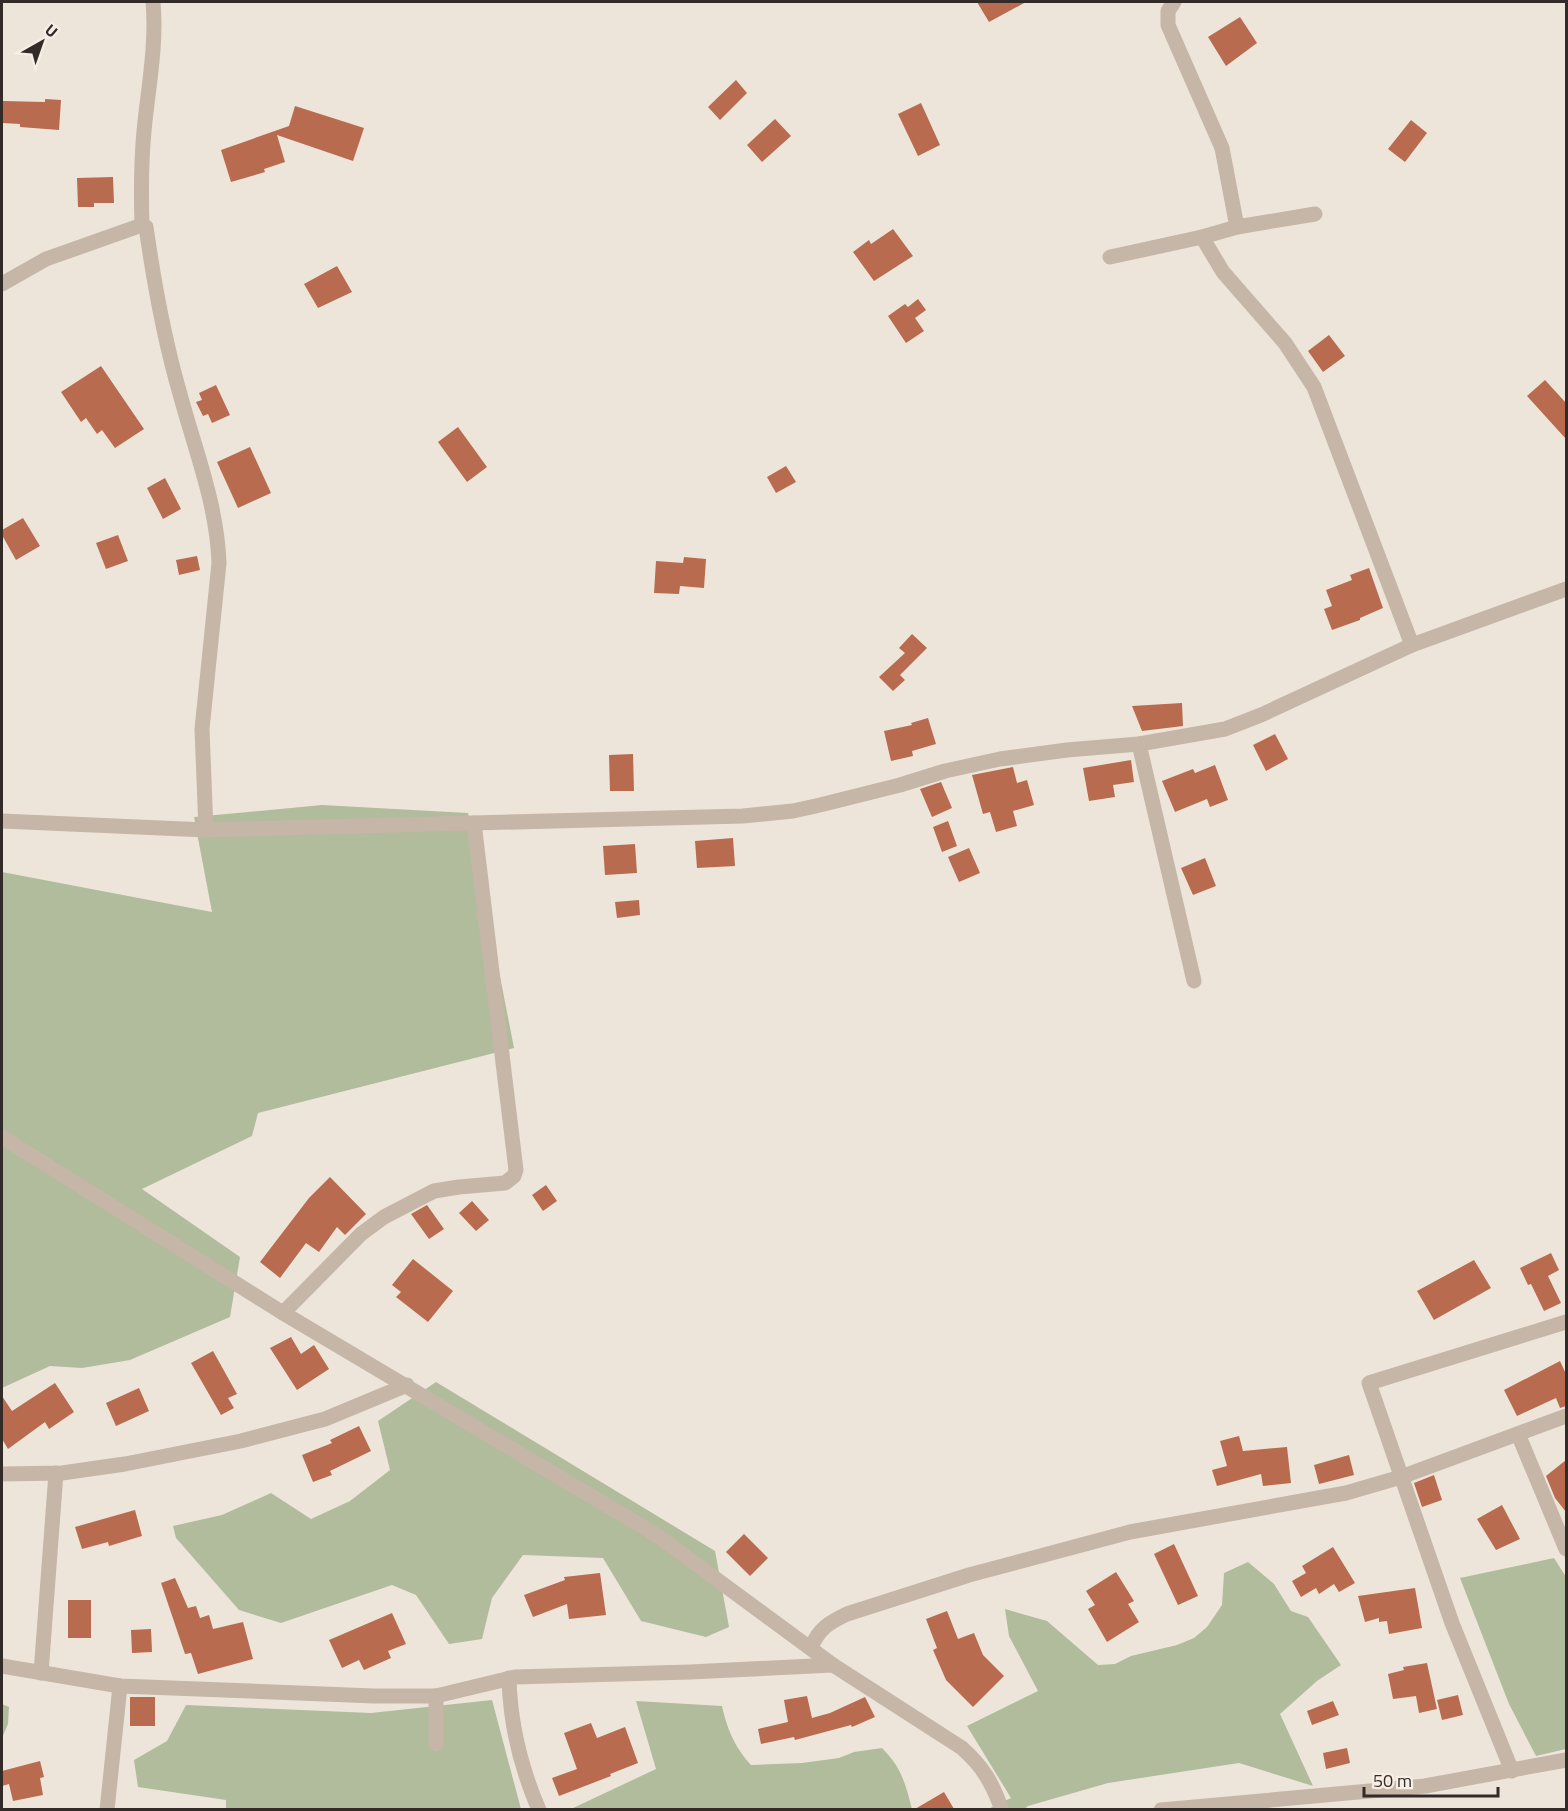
<svg xmlns="http://www.w3.org/2000/svg" width="1568" height="1811" font-family="'Titillium Web',sans-serif">
  <style>
    .green { fill: #b0bc9c }
    .building { fill: #b86b4e }
    .lines { fill: none; stroke-linecap: round; stroke-linejoin: round }
    .minor { stroke: #c5b6a8; stroke-width: 15 }
  </style>
  <rect width="100%" height="100%" fill="#eee5da"/>
  <g class="green">
    <polygon points="322,805 468,813 514,1048 258,1113 252,1136 142,1189 240,1257 230,1317 130,1360 82,1368 50,1366 2,1388 2,872 212,912 194,817"/>
    <polygon points="436,1382 715,1551 729,1627 706,1637 641,1621 603,1558 523,1555 492,1598 482,1639 449,1644 416,1595 392,1585 281,1623 239,1610 176,1538 173,1526 222,1515 271,1493 311,1519 350,1501 390,1470 378,1421"/>
    <polygon points="1554,1558 1566,1577 1566,1749 1536,1756 1509,1704 1460,1578"/>
    <polygon points="1248,1562 1274,1584 1291,1611 1308,1617 1341,1665 1317,1681 1280,1714 1313,1786 1239,1763 1108,1783 1028,1806 1024,1809 988,1809 1011,1798 967,1726 1038,1691 1009,1636 1005,1609 1047,1621 1098,1665 1115,1664 1131,1656 1177,1645 1194,1638 1207,1627 1222,1605 1224,1573"/>
    <polygon points="492,1700 521,1809 226,1809 226,1800 138,1787 134,1760 167,1741 186,1705 371,1713"/>
    <path d="M 636,1701 L 722,1706 C 727,1729 735,1748 751,1765 L 802,1763 L 839,1758 L 854,1752 L 882,1748 C 902,1768 905,1783 912,1809 L 571,1809 L 656,1769 Z"/>
    <polygon points="2,1704 9,1707 8,1724 2,1738"/>
  </g>
  <g class="building">
    <polygon points="977,2 1026,2 989,22"/>
    <polygon points="1240,17 1257,43 1226,66 1208,37"/>
    <polygon points="736,80 747,93 720,120 708,107"/>
    <polygon points="45,99 61,100 59,130 20,127 20,124 2,123 3,101 45,102"/>
    <polygon points="921,103 940,145 918,156 898,114"/>
    <polygon points="295,106 364,128 353,161 277,135 285,162 264,169 265,172 231,182 221,150 289,126"/>
    <polygon points="775,119 791,136 762,162 747,145"/>
    <polygon points="1411,120 1427,133 1405,162 1388,149"/>
    <polygon points="113,177 114,203 94,203 94,207 78,207 77,178"/>
    <polygon points="893,229 913,256 874,281 853,252 869,240 871,244"/>
    <polygon points="337,266 352,292 318,308 304,284"/>
    <polygon points="918,299 926,310 915,318 924,331 906,343 888,316 905,304 908,307"/>
    <polygon points="1329,335 1345,356 1323,372 1308,351"/>
    <polygon points="101,366 144,429 115,448 102,430 97,434 86,418 81,422 61,392"/>
    <polygon points="1545,380 1566,403 1566,439 1527,396"/>
    <polygon points="216,385 230,415 212,423 208,414 203,416 196,402 202,400 199,393"/>
    <polygon points="458,427 487,467 467,482 438,442"/>
    <polygon points="250,447 271,493 238,508 217,462"/>
    <polygon points="786,466 796,482 776,493 767,477"/>
    <polygon points="165,478 181,509 163,519 147,488"/>
    <polygon points="23,518 40,546 16,560 2,535 2,530"/>
    <polygon points="118,535 128,561 106,569 96,543"/>
    <polygon points="197,556 200,570 179,575 176,560"/>
    <polygon points="684,557 706,559 704,588 680,586 679,594 654,593 656,561 683,563"/>
    <polygon points="1369,568 1383,608 1360,618 1360,620 1332,630 1324,609 1332,606 1326,590 1352,580 1350,575"/>
    <polygon points="912,634 927,648 900,675 905,680 893,691 879,677 905,653 899,648"/>
    <polygon points="1182,703 1183,726 1142,731 1132,706"/>
    <polygon points="928,718 936,744 912,751 913,756 891,761 884,731 912,725 911,723"/>
    <polygon points="1275,734 1288,759 1266,771 1253,745"/>
    <polygon points="633,754 634,791 610,791 609,755"/>
    <polygon points="1131,760 1134,782 1113,785 1115,797 1089,801 1083,768"/>
    <polygon points="1215,765 1228,800 1210,807 1207,799 1175,812 1162,781 1193,769 1195,773"/>
    <polygon points="1013,767 1017,783 1027,780 1034,805 1013,811 1017,826 996,832 990,812 983,814 972,775"/>
    <polygon points="941,782 952,808 932,817 920,789"/>
    <polygon points="948,821 957,846 942,852 933,827"/>
    <polygon points="733,838 735,866 697,868 695,841"/>
    <polygon points="635,844 637,873 605,875 603,846"/>
    <polygon points="969,848 980,873 959,882 948,857"/>
    <polygon points="1205,858 1216,886 1193,895 1181,868"/>
    <polygon points="639,900 640,915 617,918 615,902"/>
    <polygon points="330,1177 366,1214 345,1235 337,1227 319,1252 306,1243 280,1278 260,1262 309,1198"/>
    <polygon points="546,1185 557,1201 543,1211 532,1195"/>
    <polygon points="472,1201 489,1220 476,1231 459,1213"/>
    <polygon points="427,1205 444,1229 429,1239 411,1214"/>
    <polygon points="1551,1253 1559,1270 1548,1276 1561,1303 1544,1311 1531,1284 1528,1285 1520,1268"/>
    <polygon points="413,1259 453,1291 428,1322 396,1297 401,1292 392,1285"/>
    <polygon points="1474,1260 1491,1288 1434,1320 1417,1291"/>
    <polygon points="291,1337 301,1354 314,1345 329,1369 297,1390 270,1348"/>
    <polygon points="213,1351 237,1394 228,1398 234,1408 221,1415 191,1363"/>
    <polygon points="1560,1361 1566,1374 1566,1406 1560,1408 1556,1398 1517,1416 1504,1390"/>
    <polygon points="55,1383 74,1412 49,1429 45,1422 8,1449 2,1439 2,1396 12,1411"/>
    <polygon points="139,1388 149,1411 116,1426 106,1403"/>
    <polygon points="359,1426 371,1451 330,1471 332,1475 313,1482 302,1455 332,1443 330,1440"/>
    <polygon points="1239,1436 1243,1451 1287,1447 1291,1483 1263,1486 1261,1474 1217,1486 1212,1470 1227,1466 1220,1441"/>
    <polygon points="1349,1455 1354,1475 1319,1484 1314,1465"/>
    <polygon points="1566,1460 1566,1512 1555,1498 1546,1476"/>
    <polygon points="1434,1475 1442,1500 1422,1507 1414,1483"/>
    <polygon points="1502,1505 1520,1539 1496,1550 1477,1519"/>
    <polygon points="135,1510 142,1536 109,1546 108,1542 82,1549 75,1527"/>
    <polygon points="744,1534 768,1558 750,1576 726,1552"/>
    <polygon points="1174,1544 1198,1596 1178,1605 1154,1554"/>
    <polygon points="1333,1547 1355,1583 1339,1592 1334,1584 1319,1594 1316,1588 1301,1597 1292,1581 1306,1573 1302,1566"/>
    <polygon points="1116,1572 1134,1601 1128,1604 1139,1622 1107,1642 1088,1609 1095,1605 1086,1591"/>
    <polygon points="600,1573 606,1615 569,1619 567,1604 533,1617 524,1595 565,1580 564,1577"/>
    <polygon points="175,1578 188,1608 196,1606 200,1618 209,1615 213,1629 243,1622 253,1659 198,1674 191,1653 185,1654 161,1583"/>
    <polygon points="1415,1588 1422,1628 1389,1634 1387,1621 1379,1622 1379,1618 1365,1622 1358,1596"/>
    <rect x="68" y="1600" width="23" height="38"/>
    <polygon points="947,1611 958,1639 974,1633 983,1655 1004,1676 973,1707 946,1680 933,1650 937,1648 926,1619"/>
    <polygon points="392,1613 406,1644 388,1651 391,1658 364,1670 359,1660 342,1668 329,1640"/>
    <polygon points="151,1629 152,1652 132,1653 131,1630"/>
    <polygon points="1427,1663 1437,1709 1419,1713 1416,1696 1393,1699 1388,1674 1404,1670 1403,1667"/>
    <polygon points="1458,1695 1463,1715 1442,1720 1437,1700"/>
    <polygon points="807,1696 812,1718 830,1713 865,1697 875,1717 852,1727 851,1725 795,1740 794,1737 761,1744 758,1729 788,1722 784,1700"/>
    <rect x="130" y="1697" width="25" height="29"/>
    <polygon points="1333,1701 1339,1715 1312,1725 1307,1711"/>
    <polygon points="591,1723 597,1738 625,1727 638,1763 610,1774 611,1776 559,1796 552,1778 577,1769 564,1733"/>
    <polygon points="1347,1748 1350,1763 1326,1769 1323,1753"/>
    <polygon points="40,1761 44,1777 40,1778 43,1795 13,1801 9,1784 2,1786 2,1771"/>
    <polygon points="944,1792 954,1809 915,1809"/>
  </g>
  <g class="lines">
    <g class="minor">
      <path d="M 153,2 C 157,44 148,89 144,131 C 141,163 141,193 142,225 L 146,227 C 154,283 164,339 180,394 C 195,450 217,504 219,563 L 202,729 L 206,830"/>
      <polyline points="1174,2 1168,11 1168,25 1222,148 1237,227 1202,237 1223,272 1285,343 1314,387 1412,645"/>
      <polyline points="1237,227 1315,214"/>
      <polyline points="1110,257 1202,237"/>
      <polyline points="2,284 46,259 142,225"/>
      <polyline points="1139,744 1194,981"/>
      <polyline points="2,821 206,830 743,816 793,811 820,805 900,785 945,771 1000,759 1067,750 1139,744 1225,729 1261,715 1412,645 1566,589"/>
      <path d="M 2,1137 L 283,1313 L 655,1534 L 833,1665 L 962,1748 C 983,1767 992,1782 1002,1810"/>
      <polyline points="283,1313 361,1234 384,1217 434,1191 459,1187 505,1183 514,1176 516,1170 474,823"/>
      <polyline points="1518,1434 1566,1549"/>
      <polyline points="2,1474 62,1473 125,1464 241,1441 325,1419 407,1385"/>
      <path d="M 811,1648 C 818,1629 830,1622 847,1614 L 969,1575 L 1130,1532 L 1346,1493 L 1401,1477 L 1566,1416"/>
      <polyline points="2,1666 120,1686 374,1696 436,1696 515,1677 690,1672 833,1665"/>
      <polyline points="41,1673 56,1473"/>
      <path d="M 509,1678 C 510,1723 521,1768 539,1810"/>
      <polyline points="436,1744 436,1696"/>
      <polyline points="1512,1771 1452,1623 1369,1383 1566,1322"/>
      <polyline points="107,1810 120,1686"/>
      <polyline points="1161,1810 1425,1786 1566,1760"/>
    </g>
  </g>
  <rect width="1568" height="1811" fill="none" stroke="#332b27" stroke-width="6"/>
  <g transform="translate(42 42) rotate(40)" stroke="#f7efe6" stroke-width="4.5" paint-order="stroke">
  <path d="M0-4.5L10 22L0 15L-10 22Z" fill="#332b27"/>
  <text y="-9" font-size="16" font-weight="bold" text-anchor="middle" fill="#332b27">U</text>
  </g>
  <path d="M1364 1787v9h134v-9" fill="none" stroke="#332b27" stroke-width="3"/>
  <text x="1373" y="1787" font-size="18" fill="#332b27" stroke="#f7efe6" stroke-width="4.5" paint-order="stroke">50 m</text>
</svg>
